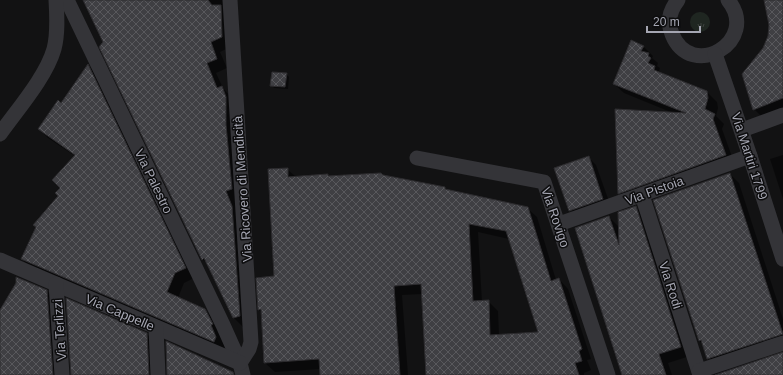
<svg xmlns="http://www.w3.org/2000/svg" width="783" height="375" font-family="Helvetica,sans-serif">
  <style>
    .grass { fill: url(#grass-tufts) }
    .shadow { fill: #0007; fill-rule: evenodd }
    .building { fill: url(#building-cross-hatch); stroke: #2d2c2f; fill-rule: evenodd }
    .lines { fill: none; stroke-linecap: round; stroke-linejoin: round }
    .street { stroke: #343438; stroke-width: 15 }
    .labels { text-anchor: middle; stroke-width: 3; stroke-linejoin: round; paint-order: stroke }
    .street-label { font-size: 13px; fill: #a5a6b2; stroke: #0d0d0e }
  </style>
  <defs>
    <pattern id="grass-tufts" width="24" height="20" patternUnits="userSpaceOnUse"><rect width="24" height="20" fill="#1f2621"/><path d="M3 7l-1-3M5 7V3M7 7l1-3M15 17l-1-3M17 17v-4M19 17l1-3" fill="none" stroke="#3d423f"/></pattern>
    <pattern id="building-cross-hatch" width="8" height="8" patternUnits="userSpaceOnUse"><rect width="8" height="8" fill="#3f3f43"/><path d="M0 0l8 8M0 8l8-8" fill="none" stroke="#58585c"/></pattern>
  </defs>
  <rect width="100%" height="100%" fill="#121213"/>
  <circle class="grass" cx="700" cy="22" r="10"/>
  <g class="shadow">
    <polygon points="84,0 229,0 232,46 220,52 227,68 216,73 223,88 231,97 243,327 233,317 209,265 202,259"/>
    <polygon points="783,0 783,111 763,118 754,109 764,48"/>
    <polygon points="643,46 653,56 652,58 658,63 657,66 660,68 659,71 662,74 707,92 717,102 718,108 716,116 724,124 722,129 735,165 628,203 619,193 673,113 624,93 614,84"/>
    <polygon points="88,65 97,74 194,278 184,283 178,298 205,310 215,320 225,347 223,351 31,268 22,259 59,196 61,188 75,156 48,138 39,129 61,104"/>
    <polygon points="286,74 289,77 288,89 274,88 272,85"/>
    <polygon points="783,155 783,199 770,159"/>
    <polygon points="588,157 596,165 611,207 578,218 570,210"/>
    <path d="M 287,169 L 296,177 L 328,175 L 330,177 L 383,175 L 445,188 L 447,190 L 527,208 L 537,217 L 556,280 L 559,279 L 568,289 L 591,359 L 587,360 L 591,370 L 584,373 L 584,375 L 427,375 L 422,294 L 402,295 L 408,375 L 321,375 L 321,369 L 275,372 L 265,363 L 262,313 L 259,310 L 275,277 ZM 478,232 L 509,239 L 539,333 L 499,335 L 498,311 L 488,301 L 482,302 Z"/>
    <polygon points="730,174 739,183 783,319 783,346 716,364 708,356 704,345 699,341"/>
    <polygon points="636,207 645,217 690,356 668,363 672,375 623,375 609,217 620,228"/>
    <polygon points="47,291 57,301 62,375 0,375 0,312"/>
    <polygon points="147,334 156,344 158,375 72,375"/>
  </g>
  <g class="building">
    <polygon points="83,0 208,0 212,5 221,5 222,37 211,42 217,59 207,63 217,88 222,86 226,97 226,125 232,189 226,191 232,206 240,316 233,318 204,258 202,260 99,47 103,42"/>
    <polygon points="764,0 783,0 783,98 753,110 742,74 763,48 768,36 769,25"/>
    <polygon points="631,40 644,46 641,51 649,53 648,56 651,58 648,63 655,66 654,70 707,91 708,98 705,109 715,114 713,119 726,155 618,194 615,109 686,113 613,84"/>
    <polygon points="88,64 186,268 175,273 167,292 205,309 213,324 211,325 216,337 214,342 21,259 36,227 33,225 58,196 55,193 60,188 52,180 75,155 38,129 58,100 61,103"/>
    <polygon points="272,72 287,73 285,87 270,86"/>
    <polygon points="589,156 603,199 569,211 554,168"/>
    <path d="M 288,168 L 288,177 L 328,174 L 328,176 L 381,173 L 383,175 L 445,187 L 445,189 L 528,207 L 551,281 L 559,278 L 582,349 L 579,351 L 582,361 L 575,363 L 579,375 L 426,375 L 421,284 L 394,286 L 400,375 L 320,375 L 319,359 L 264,363 L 261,309 L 258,310 L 256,278 L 274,276 L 268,169 ZM 469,224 L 506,231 L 538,332 L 490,335 L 489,300 L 473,301 Z"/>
    <polygon points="730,173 783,334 707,359 701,340 699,341 653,200"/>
    <polygon points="636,206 681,347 659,354 666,375 622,375 575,228 609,216 619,245 618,212"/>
    <polygon points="16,277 47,290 53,375 0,375 0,310 16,283"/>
    <polygon points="66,298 147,333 149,375 71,375"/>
    <polygon points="166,341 233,372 234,375 167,375"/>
    <polygon points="783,352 783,375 715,375"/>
  </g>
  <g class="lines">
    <g class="street">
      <polyline points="67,0 223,325 240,363 243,375"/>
      <polyline points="230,0 251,342 249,349 240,363"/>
      <path d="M 678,0 C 670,10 667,22 672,34 C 691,82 761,41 728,0"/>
      <polyline points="715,54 750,156 783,259"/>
      <polyline points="742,130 783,115"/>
      <path d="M 0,134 C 17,110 46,77 54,49 C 58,34 57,16 56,0"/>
      <polyline points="417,158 544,182 608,375"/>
      <polyline points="642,195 700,375"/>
      <polyline points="559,224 750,156"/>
      <polyline points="0,260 240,363"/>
      <polyline points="56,284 62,375"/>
      <polyline points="156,328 158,375"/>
      <polyline points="699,371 783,343"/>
    </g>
  </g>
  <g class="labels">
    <g class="street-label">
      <text transform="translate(750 156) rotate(72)" y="5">Via Martiri 1799</text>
      <text transform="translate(154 181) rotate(64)" y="5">Via Palestro</text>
      <text transform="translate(242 189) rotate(-94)" y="5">Via Ricovero di Mendicità</text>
      <text transform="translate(654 190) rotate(-20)" y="5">Via Pistoia</text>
      <text transform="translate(556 217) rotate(71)" y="5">Via Rovigo</text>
      <text transform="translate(671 285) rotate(72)" y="5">Via Rodi</text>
      <text transform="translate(120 312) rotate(23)" y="5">Via Cappelle</text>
      <text transform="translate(59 330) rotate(-94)" y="5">Via Terlizzi</text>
    </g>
  </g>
  <path d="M647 26v6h53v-6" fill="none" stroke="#a5a6b2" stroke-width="2"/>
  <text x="653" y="26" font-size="12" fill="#a5a6b2" stroke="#0d0d0e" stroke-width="3" paint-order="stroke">20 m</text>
</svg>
